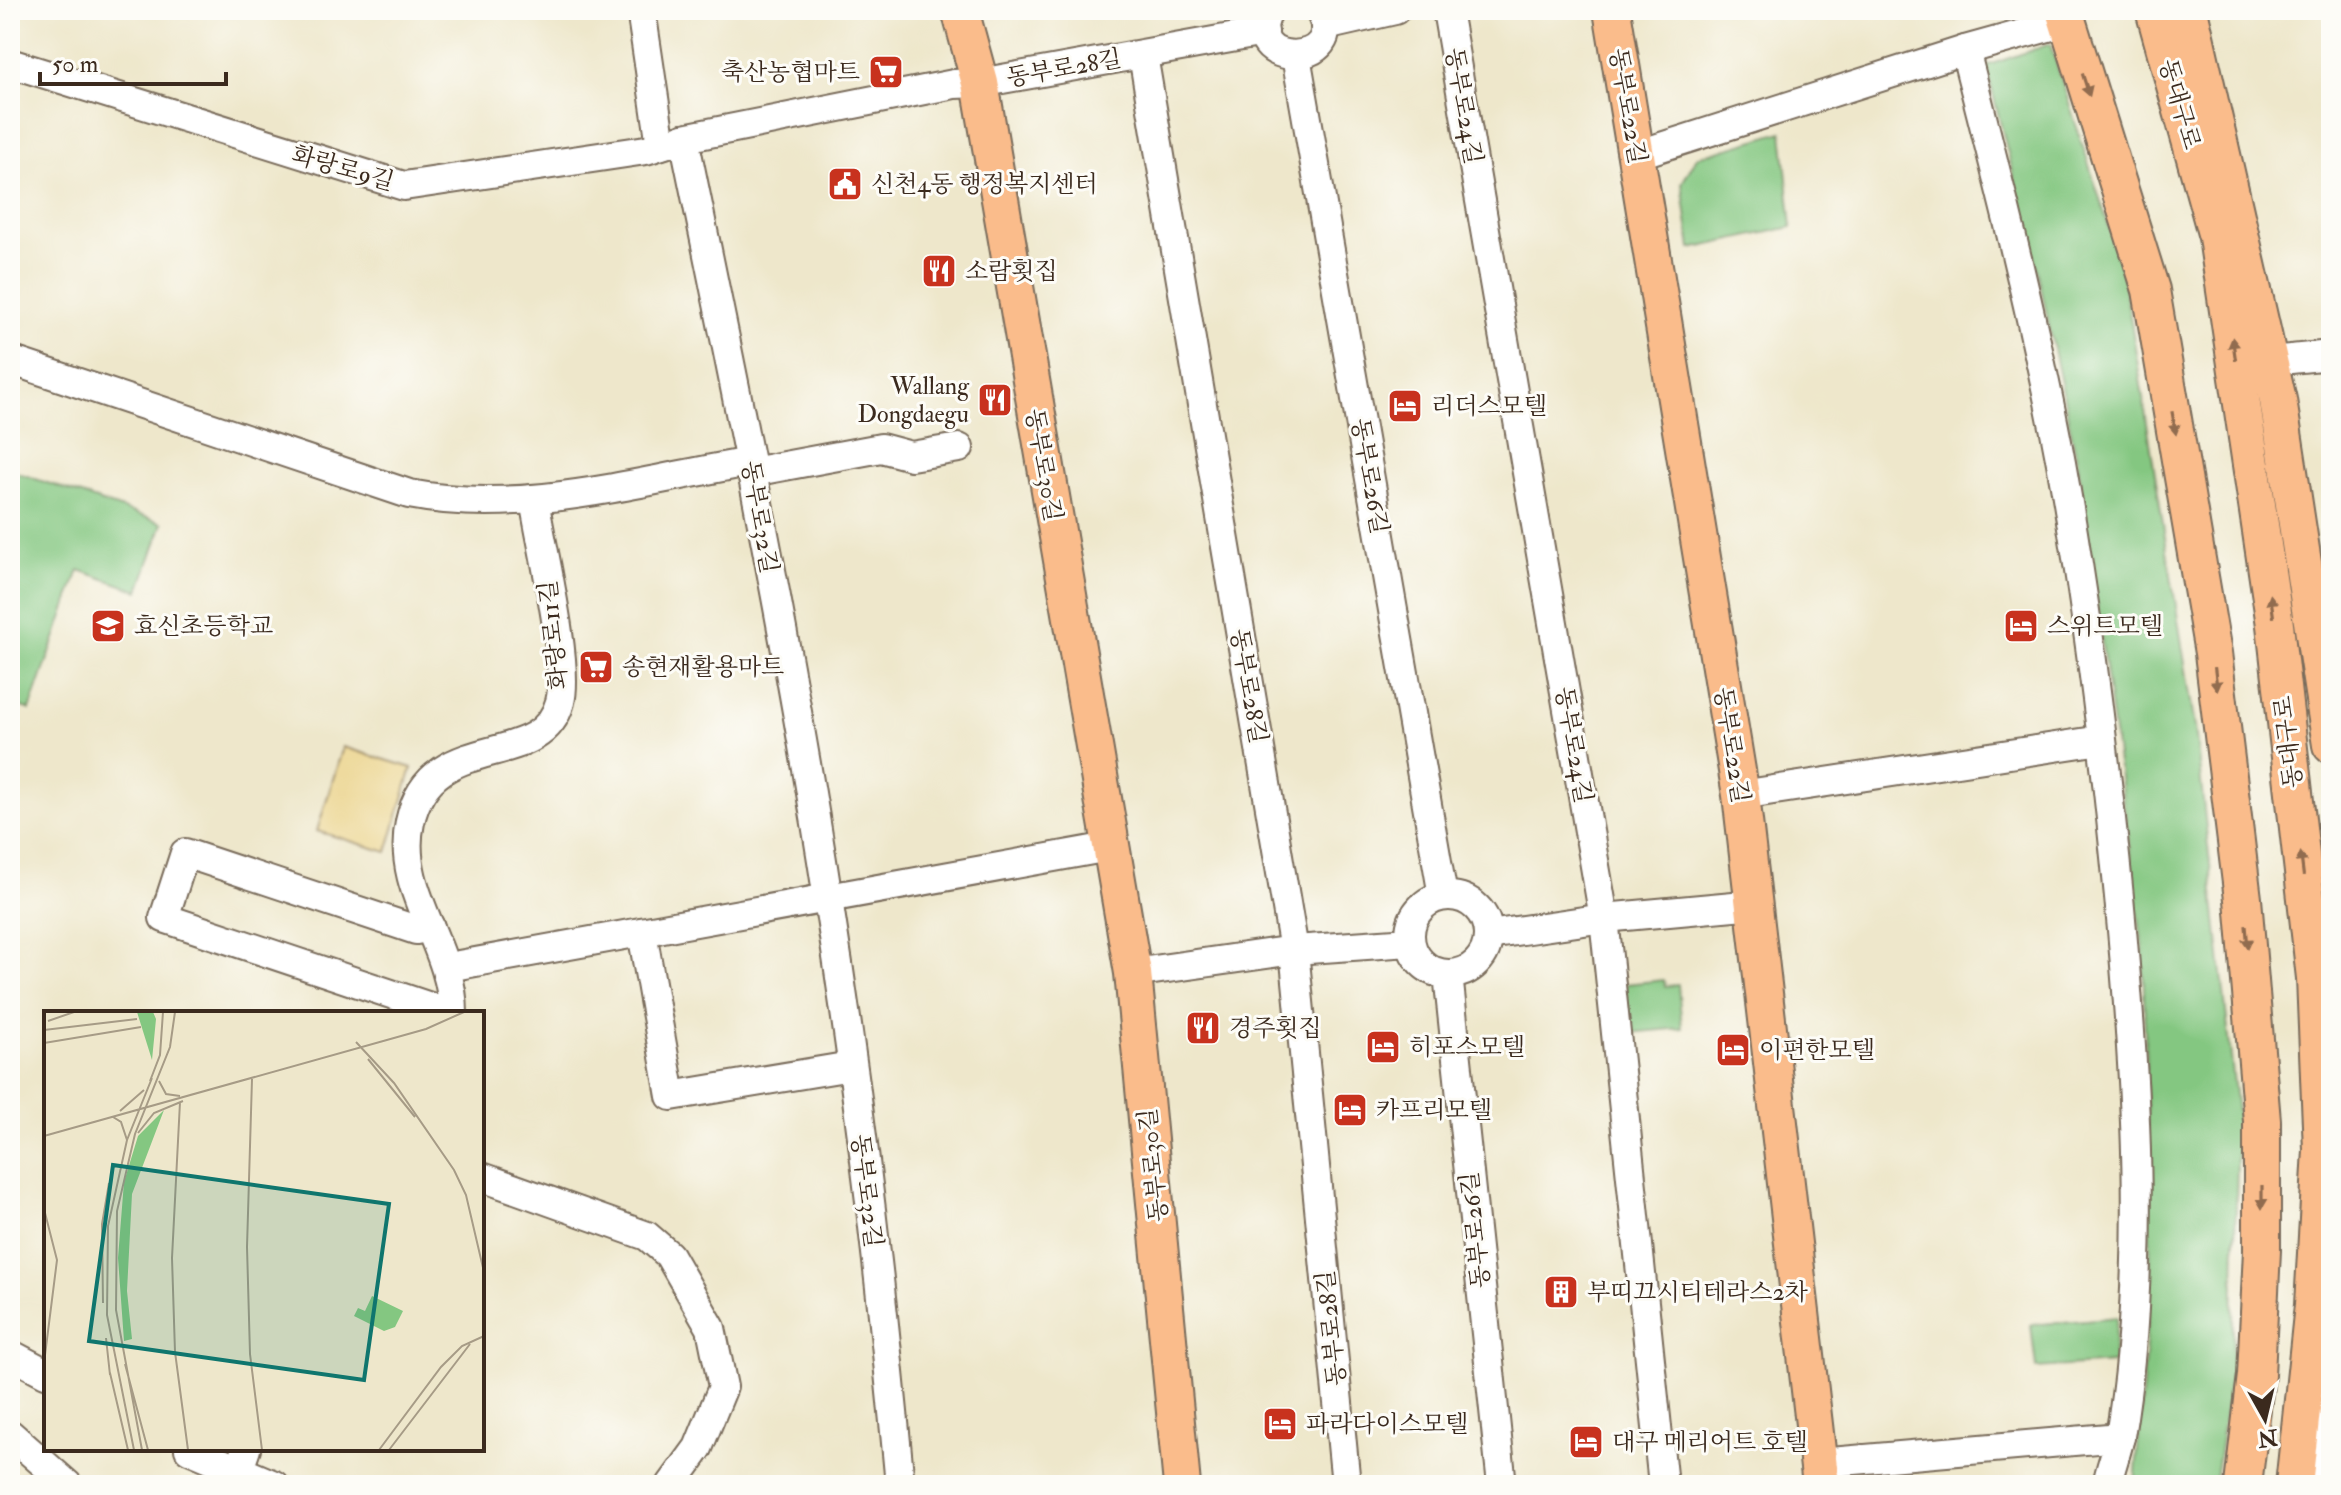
<svg xmlns="http://www.w3.org/2000/svg" width="2341" height="1495" font-family="'IM FELL Double Pica','Noto Serif KR',serif">
  <style>
    .green { fill: #84c781; stroke: #607850; stroke-width: 2 }
    .sand { fill: #eeda9e; stroke: #94825e; stroke-width: 2 }
    .lines { fill: none; stroke-linecap: round; stroke-linejoin: round }
    .minor-casing { stroke: #7a6c5b; stroke-width: 32 }
    .major-casing { stroke: #7a6c5b; stroke-width: 40 }
    .minor { stroke: #fff; stroke-width: 28 }
    .major { stroke: #fabc8b; stroke-width: 36 }
    .oneway { fill: #916c4f }
    .labels { text-anchor: middle; stroke-width: 6; stroke-linejoin: round; paint-order: stroke }
    .street-label { font-size: 24px; fill: #3b2a1e; stroke: #fdfcf7 }
    .poi-label { font-size: 24px; fill: #3b2a1e; stroke: #fdfcf7; text-anchor: start }
    .inset-road { fill: none; stroke: #a69b86; stroke-width: 2 }
    .view { fill: #0f766e; fill-opacity: 0.15; stroke: #0f766e; stroke-width: 4 }
    .inset-edge { fill: none; stroke: #3b2a1e; stroke-width: 4 }
  </style>
  <rect width="100%" height="100%" fill="#fdfcf7"/>
  <filter id="ink" filterUnits="userSpaceOnUse"><feTurbulence type="fractalNoise" baseFrequency=".0125" numOctaves="2"/><feDisplacementMap in="SourceGraphic" scale="16" xChannelSelector="R" yChannelSelector="G"/><feConvolveMatrix kernelMatrix="1 2 1 2 8 2 1 2 1" color-interpolation-filters="sRGB"/></filter>
  <filter id="wash" filterUnits="userSpaceOnUse"><feTurbulence type="fractalNoise" baseFrequency=".006" numOctaves="4" result="noise"/><feDisplacementMap in="SourceGraphic" scale="32" xChannelSelector="R" yChannelSelector="G"/><feGaussianBlur stdDeviation="1.8" result="paint"/><feColorMatrix in="noise" values="0 0 0 0 0 0 0 0 0 0 0 0 0 0 0 0 0 1.4 0 .05"/><feComposite in="paint" operator="in"/></filter>
  <g filter="url(#wash)">
    <rect width="100%" height="100%" fill="#eee7cb"/>
    <g class="green">
      <polygon points="2050,44 2120,261 2131,322 2195,727 2238,1121 2232,1365 2214,1485 2135,1485 2151,1281 2143,950 2078,465 2037,268 1986,66"/>
      <polygon points="1782,132 1792,227 1691,249 1682,183 1697,157"/>
      <polygon points="10,470 163,523 139,591 79,570 30,710 10,703"/>
      <polygon points="1664,980 1665,986 1678,985 1682,1028 1630,1033 1625,984"/>
      <polygon points="2117,1317 2113,1363 2036,1368 2031,1325"/>
    </g>
    <polygon class="sand" points="343,747 412,768 387,852 317,831"/>
  </g>
  <g filter="url(#ink)">
    <g class="lines">
      <g class="minor-casing">
        <g id="minor">
          <polyline points="641,10 661,145"/>
          <path d="M 1269,10 C 1236,72 1353,67 1319,10"/>
          <polyline points="1447,10 1604,918 1663,1485"/>
          <polyline points="1325,26 1395,10"/>
          <path d="M 1965,50 C 2000,187 2035,324 2061,463 C 2087,606 2105,752 2119,897 C 2135,1069 2149,1264 2120,1436 C 2117,1452 2110,1468 2107,1485"/>
          <polyline points="1143,55 1294,950 1346,1485"/>
          <polyline points="1296,56 1443,896"/>
          <polyline points="10,63 404,186 646,150 684,138 954,84 980,83 1264,32"/>
          <path d="M 684,138 C 736,391 789,644 828,899 C 859,1093 882,1290 900,1485"/>
          <polyline points="1636,155 1965,50 2066,22"/>
          <path d="M 10,360 L 409,494 C 522,516 639,481 750,462"/>
          <polyline points="2270,361 2331,355"/>
          <polyline points="752,472 881,448 911,456 959,448"/>
          <polyline points="1741,795 2101,740"/>
          <circle cx="1449" cy="935" r="39"/>
          <polyline points="430,927 416,930 185,853 164,918 448,1013"/>
          <polyline points="642,932 671,1096 851,1066"/>
          <polyline points="1489,935 1604,918 1755,904"/>
          <polyline points="448,967 1109,847"/>
          <polyline points="1133,973 1294,950 1410,942"/>
          <polyline points="1448,974 1502,1485"/>
          <path d="M 453,1013 C 453,945 395,891 410,822 C 430,726 541,774 560,702 C 570,664 541,544 534,499"/>
          <polyline points="482,1177 647,1236 669,1255 711,1328 723,1387 698,1448 671,1485"/>
          <polyline points="10,1354 46,1373"/>
          <polyline points="10,1434 68,1485"/>
          <polyline points="189,1449 274,1485"/>
          <polyline points="1819,1463 2120,1437"/>
          <polyline points="238,1472 246,1449"/>
          <polyline points="2316,1485 2331,1353"/>
        </g>
      </g>
      <g class="major-casing">
        <g id="major">
          <polyline points="960,10 980,83 1133,973 1182,1485"/>
          <polyline points="1612,10 1741,795 1821,1485"/>
          <polyline points="2064,10 2151,290 2213,653 2243,899 2262,1121 2262,1250 2256,1375 2243,1485"/>
          <polyline points="2154,10 2217,237 2275,625 2315,978 2322,1150 2313,1305 2294,1485"/>
          <polyline points="2189,10 2278,400 2331,745"/>
        </g>
      </g>
      <use href="#minor" class="minor"/>
      <use href="#major" class="major"/>
    </g>
    <defs><path id="oneway-solid" d="M-6-.8H1V-3.2L6.5 0L1 3.2V.8H-6Z" transform="scale(2)"/></defs>
    <g class="oneway">
      <use href="#oneway-solid" transform="translate(2086 85) rotate(72)"/>
      <use href="#oneway-solid" transform="translate(2234 349) rotate(-98)"/>
      <use href="#oneway-solid" transform="translate(2174 423) rotate(80)"/>
      <use href="#oneway-solid" transform="translate(2272 606) rotate(-98)"/>
      <use href="#oneway-solid" transform="translate(2216 679) rotate(83)"/>
      <use href="#oneway-solid" transform="translate(2302 864) rotate(-97)"/>
      <use href="#oneway-solid" transform="translate(2247 937) rotate(85)"/>
      <use href="#oneway-solid" transform="translate(2262 1197) rotate(90)"/>
    </g>
  </g>
  <defs>
    <g id="supermarket-square" transform="scale(1.8)"><rect x="-9" y="-9" width="18" height="18" rx="4" fill="#c8321e" stroke="#fdfcf7"/><path d="M-6-5.5h2.5l.6 2H6L4.5 2H-2.5L-4.4-4H-6ZM-1.5 3.2a1.3 1.3 0 1 0 .1 0ZM3 3.2a1.3 1.3 0 1 0 .1 0Z" fill="#fff"/></g>
    <g id="civic-square" transform="scale(1.8)"><rect x="-9" y="-9" width="18" height="18" rx="4" fill="#c8321e" stroke="#fdfcf7"/><path d="M-.6-6.5H3V-4.5H.6V-3L4-1V1h2V6H-6V1h2V-1L-.6-3ZM-1.2 2.5V6h2.4V2.5Z" fill="#fff"/></g>
    <g id="restaurant-square" transform="scale(1.8)"><rect x="-9" y="-9" width="18" height="18" rx="4" fill="#c8321e" stroke="#fdfcf7"/><path d="M-5-6h1v4h1v-4h1v4h1v-4h1v5L-1.5 .5V6h-2V.5L-5-1ZM5-6V6H3V1.5H1.5Q1.5-4 5-6Z" fill="#fff"/></g>
    <g id="hotel-square" transform="scale(1.8)"><rect x="-9" y="-9" width="18" height="18" rx="4" fill="#c8321e" stroke="#fdfcf7"/><path d="M-6-4.5h1.5V1H6V5H4.5V3h-9V5H-6ZM-4 0a1.8 1.8 0 1 1 3.6 0ZM.5 0V-2.5h3Q6-2.5 6 0Z" fill="#fff"/></g>
    <g id="school-square" transform="scale(1.8)"><rect x="-9" y="-9" width="18" height="18" rx="4" fill="#c8321e" stroke="#fdfcf7"/><path d="M0-5L7-2L0 1L-7-2ZM-4 1L0 2.5L4 1V4Q0 6-4 4Z" fill="#fff"/></g>
    <g id="building-square" transform="scale(1.8)"><rect x="-9" y="-9" width="18" height="18" rx="4" fill="#c8321e" stroke="#fdfcf7"/><path d="M-4-6H4V6H1V3H-1V6H-4ZM-2.5-4.3h1.7v1.8h-1.7ZM.8-4.3h1.7v1.8H.8ZM-2.5-1h1.7V.8h-1.7ZM.8-1h1.7V.8H.8Z" fill="#fff"/></g>
  </defs>
  <g fill-rule="evenodd">
    <use href="#supermarket-square" x="886" y="72"/>
    <use href="#civic-square" x="845" y="184"/>
    <use href="#restaurant-square" x="939" y="271"/>
    <use href="#restaurant-square" x="995" y="400"/>
    <use href="#hotel-square" x="1405" y="406"/>
    <use href="#school-square" x="108" y="626"/>
    <use href="#hotel-square" x="2021" y="626"/>
    <use href="#supermarket-square" x="596" y="667"/>
    <use href="#restaurant-square" x="1203" y="1028"/>
    <use href="#hotel-square" x="1383" y="1047"/>
    <use href="#hotel-square" x="1733" y="1050"/>
    <use href="#hotel-square" x="1350" y="1110"/>
    <use href="#building-square" x="1561" y="1292"/>
    <use href="#hotel-square" x="1280" y="1424"/>
    <use href="#hotel-square" x="1586" y="1442"/>
  </g>
  <g class="labels">
    <g class="street-label">
      <text transform="translate(1064 68) rotate(-10)" y="8">동부로28길</text>
      <text transform="translate(2180 104) rotate(74)" y="8">동대구로</text>
      <text transform="translate(1464 106) rotate(80)" y="8">동부로24길</text>
      <text transform="translate(1628 106) rotate(80)" y="8">동부로22길</text>
      <text transform="translate(343 168) rotate(16)" y="8">화랑로9길</text>
      <text transform="translate(1044 465) rotate(80)" y="8">동부로30길</text>
      <text transform="translate(1370 476) rotate(80)" y="8">동부로26길</text>
      <text transform="translate(760 517) rotate(80)" y="8">동부로32길</text>
      <text transform="translate(553 635) rotate(-96)" y="8">화랑로11길</text>
      <text transform="translate(1249 686) rotate(80)" y="8">동부로28길</text>
      <text transform="translate(2288 742) rotate(-97)" y="8">동대구로</text>
      <text transform="translate(1574 745) rotate(80)" y="8">동부로24길</text>
      <text transform="translate(1732 745) rotate(81)" y="8">동부로22길</text>
      <text transform="translate(1153 1165) rotate(-96)" y="8">동부로30길</text>
      <text transform="translate(867 1191) rotate(83)" y="8">동부로32길</text>
      <text transform="translate(1475 1230) rotate(-96)" y="8">동부로26길</text>
      <text transform="translate(1331 1328) rotate(-96)" y="8">동부로28길</text>
    </g>
    <g class="poi-label">
      <text x="860" y="80" text-anchor="end">축산농협마트</text>
      <text x="871" y="192">신천4동 행정복지센터</text>
      <text x="965" y="279">소람횟집</text>
      <text x="969" y="394" text-anchor="end">Wallang<tspan x="969" dy="28">Dongdaegu</tspan></text>
      <text x="1431" y="414">리더스모텔</text>
      <text x="134" y="634">효신초등학교</text>
      <text x="2047" y="634">스위트모텔</text>
      <text x="622" y="675">송현재활용마트</text>
      <text x="1229" y="1036">경주횟집</text>
      <text x="1409" y="1055">히포스모텔</text>
      <text x="1759" y="1058">이편한모텔</text>
      <text x="1376" y="1118">카프리모텔</text>
      <text x="1587" y="1300">부띠끄시티테라스2차</text>
      <text x="1306" y="1432">파라다이스모텔</text>
      <text x="1612" y="1450">대구 메리어트 호텔</text>
    </g>
  </g>
  <g transform="translate(44 1011)">
    <rect width="440" height="440" fill="#eee7cb"/>
    <path d="M 93,1 L 109,1 L 112,8 L 108,49 ZM 120,99 L 88,183 L 83,280 L 88,328 L 80,330 L 74,247 L 80,171 L 94,125 ZM 328,285 L 359,300 L 351,316 L 340,320 L 310,305 L 314,297 L 321,300 Z" fill="#84c781"/>
    <path class="inset-road" d="M 4,10 L 30,1M 0,19 L 93,8M 312,31 L 350,72 L 410,159 L 422,184 L 440,261M 0,32 L 97,16M 324,48 L 371,106M 208,68 L 203,236 L 206,343 L 218,439M 106,70 L 116,44 L 119,1M 115,70 L 122,83 L 136,85M 136,91 L 128,247 L 131,341 L 144,439M 76,100 L 100,79M 69,106 L 77,111 L 83,129M 94,122 L 110,102 L 139,90M 0,125 L 382,18 L 420,1M 0,198 L 13,249 L 0,352M 59,292 L 58,213 L 65,172M 62,327 L 66,364M 81,353 L 104,439M 66,362 L 84,439M 90,439 L 63,304 L 64,215 L 83,129 L 108,67M 98,439 L 72,299 L 73,200 L 91,123 L 126,36 L 131,1M 335,439 L 397,356 L 418,335 L 440,325M 345,439 L 426,333"/>
    <path class="view" d="M 69,154 L 345,193 L 320,369 L 45,330 Z"/>
    <rect width="440" height="440" class="inset-edge"/>
  </g>
  <rect width="2341" height="1495" fill="none" stroke="#fdfcf7" stroke-width="40"/>
  <g transform="translate(2265 1419) rotate(172)" stroke="#fdfcf7" stroke-width="6" paint-order="stroke">
  <path d="M0-6L14 30L0 20L-14 30Z" fill="#3b2a1e"/>
  <text y="-12" font-size="22" font-weight="bold" text-anchor="middle" fill="#3b2a1e">N</text>
  </g>
  <path d="M40 72v12h186v-12" fill="none" stroke="#3b2a1e" stroke-width="4"/>
  <text x="52" y="72" font-size="24" fill="#3b2a1e" stroke="#fdfcf7" stroke-width="6" paint-order="stroke">50 m</text>
</svg>
